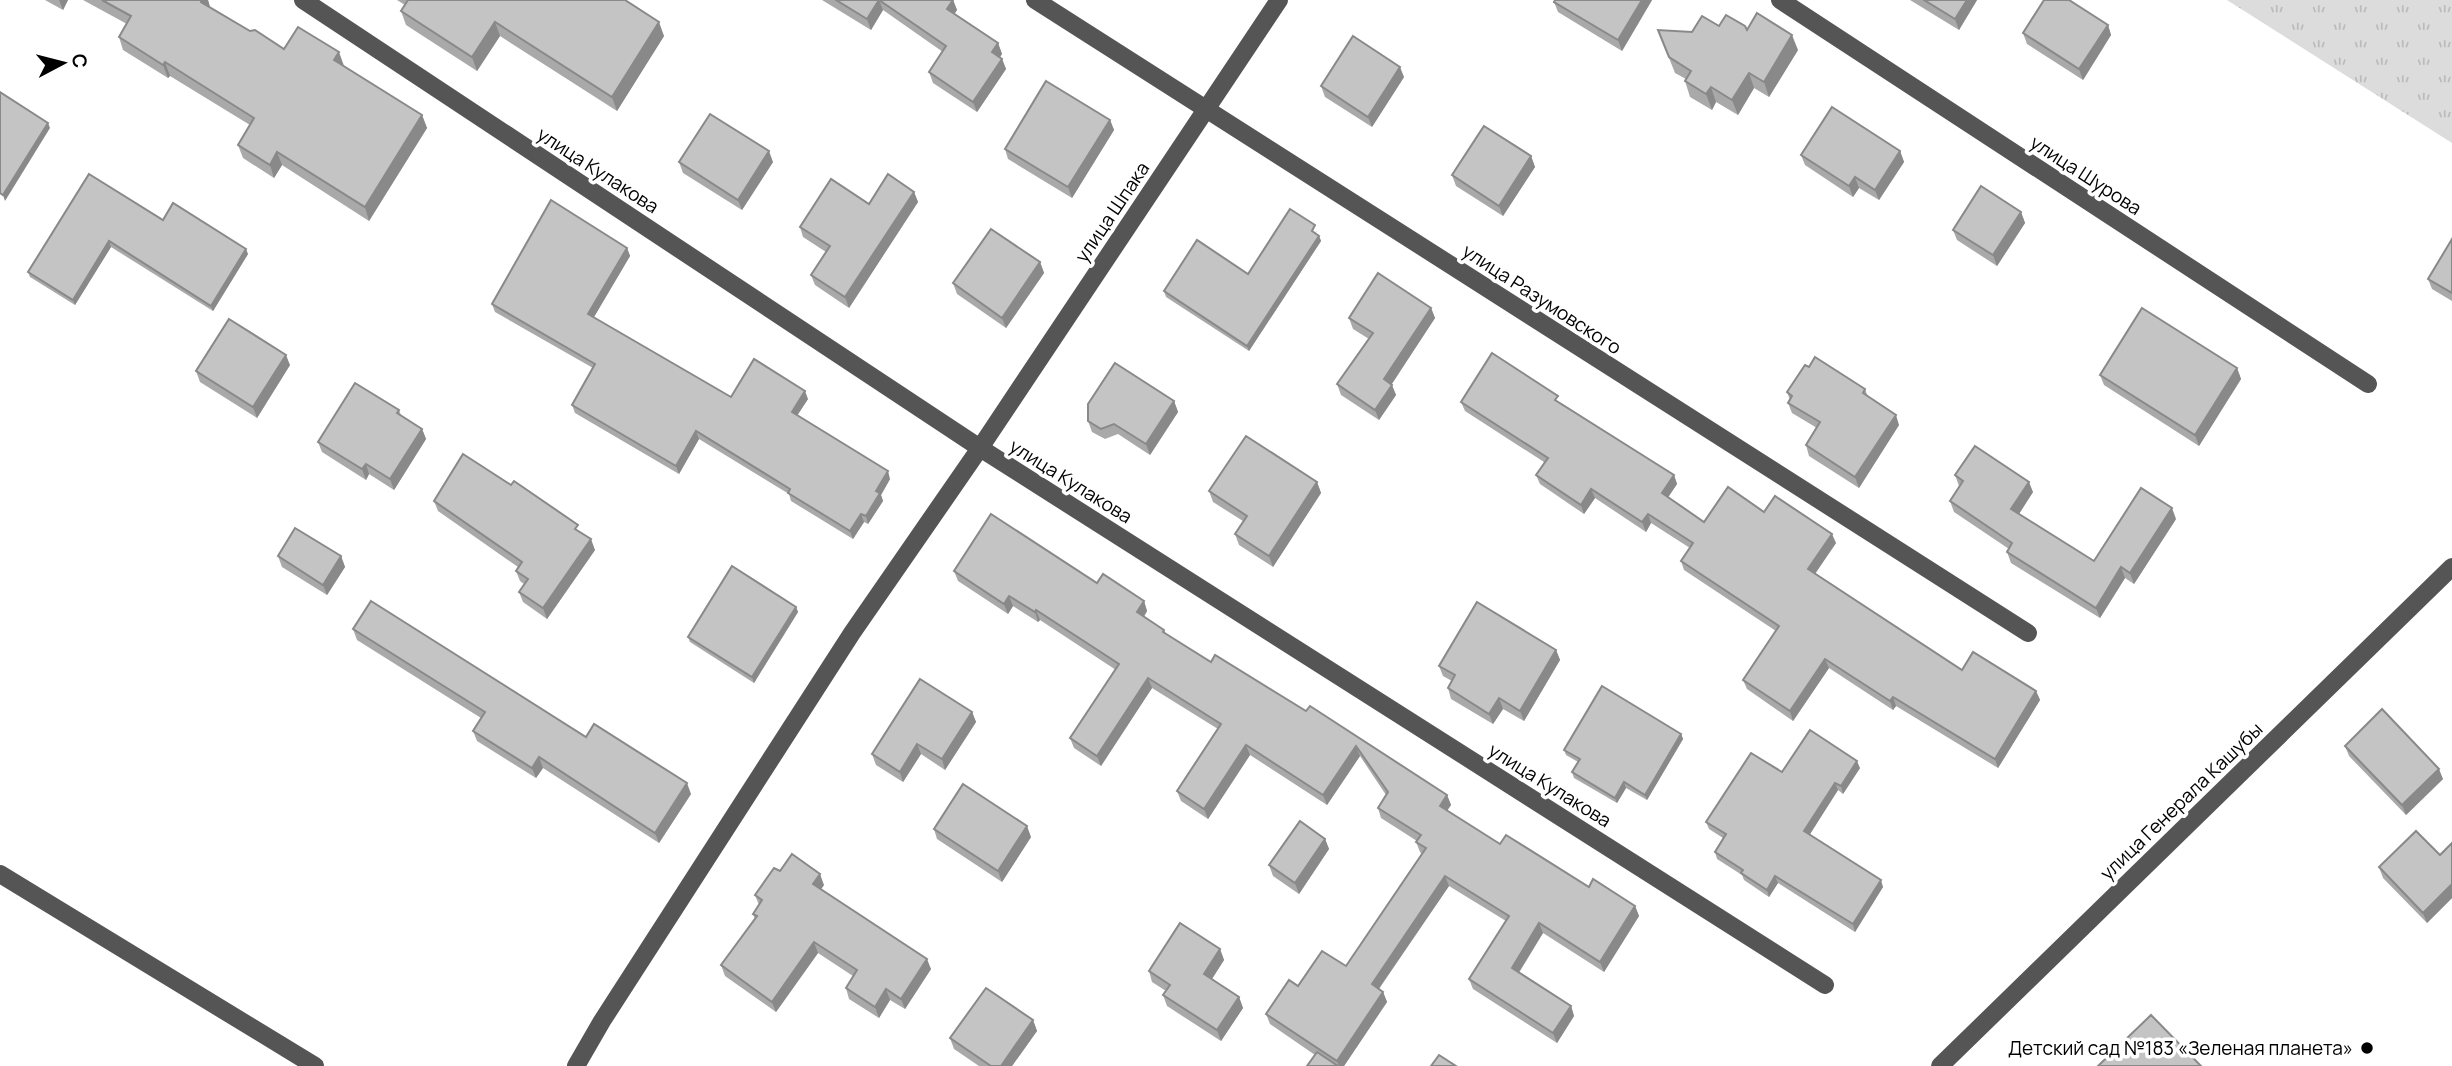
<svg xmlns="http://www.w3.org/2000/svg" width="2452" height="1066" font-family="Manrope,sans-serif">
  <style>
    .grass { fill: url(#grass-tufts) }
    .lines { fill: none; stroke-linecap: round; stroke-linejoin: round }
    .minor { stroke: #555; stroke-width: 18 }
    .wall { fill: #a9a9a9 }
    .shaded-wall { fill: #898989 }
    .building { fill: #c4c4c4; stroke: #898989; stroke-width: 2 }
    .poi-dot { fill: #000; stroke: #fff; stroke-width: 2.5 }
    .labels { text-anchor: middle; stroke-width: 7; stroke-linejoin: round; paint-order: stroke }
    .street-label { font-size: 19px; fill: #000; stroke: #fff }
    .poi-label { font-size: 19px; fill: #000; stroke: #fff; text-anchor: end }
  </style>
  <defs>
    <pattern id="grass-tufts" width="24" height="20" patternUnits="userSpaceOnUse" patternTransform="scale(1.75)"><rect width="24" height="20" fill="#dcdcdc"/><path d="M3 7l-1-3M5 7V3M7 7l1-3M15 17l-1-3M17 17v-4M19 17l1-3" fill="none" stroke="#bbb"/></pattern>
  </defs>
  <rect width="100%" height="100%" fill="#fff"/>
  <polygon class="grass" points="2227,0 2452,0 2452,143"/>
  <g class="lines">
    <g class="minor">
      <polyline points="303,0 980,448 1825,985"/>
      <polyline points="1035,0 2028,633"/>
      <polyline points="1780,0 2368,384"/>
      <polyline points="0,874 315,1066"/>
      <polyline points="576,1066 602,1021 852,633 980,448 1279,0"/>
      <polyline points="1940,1066 2452,567"/>
    </g>
  </g>
  <g class="wall">
    <polygon points="45,0 68,0 63,10"/>
    <polygon points="83,0 208,0 210,7 250,31 284,49 344,66 422,115 427,128 369,221 282,165 274,178 243,158 238,145 250,125 170,76 168,78 123,50 119,37 127,24"/>
    <polygon points="397,0 625,0 664,36 617,111 500,36 477,71 406,25 401,11 405,5"/>
    <polygon points="822,0 953,0 957,10 954,14 998,43 1002,54 1000,57 1002,59 1006,69 977,112 933,83 929,72 943,52 883,10 871,30"/>
    <polygon points="1652,0 1622,51 1558,12 1554,2"/>
    <polygon points="1910,0 1977,0 1959,30"/>
    <polygon points="2108,25 2111,35 2083,80 2027,44 2023,33"/>
    <polygon points="1719,26 1747,30 1798,50 1769,97 1754,88 1738,115 1716,102 1712,110 1690,97 1685,81 1686,79 1675,73 1658,30 1692,32"/>
    <polygon points="1404,77 1372,127 1325,97 1321,86"/>
    <polygon points="1110,120 1114,130 1072,198 1008,159 1005,149"/>
    <polygon points="1900,151 1904,162 1879,200 1859,188 1853,197 1805,165 1801,155"/>
    <polygon points="1531,156 1535,167 1503,216 1456,186 1452,175"/>
    <polygon points="679,162 773,162 742,210 683,173"/>
    <polygon points="914,192 918,202 849,308 815,285 811,275 826,252 803,237 800,227 869,204"/>
    <polygon points="2021,212 2025,223 1997,266 1957,240 1953,230"/>
    <polygon points="163,220 248,254 213,311 111,247 75,305 30,277 28,272"/>
    <polygon points="1317,231 1315,233 1319,236 1321,241 1249,351 1166,297 1164,291 1248,274"/>
    <polygon points="2452,239 2452,301 2432,289 2428,279"/>
    <polygon points="627,248 630,256 594,317 731,397 808,399 797,416 890,479 881,495 883,501 868,524 864,522 853,539 791,501 789,494 699,439 679,474 575,413 572,405 593,368 495,312 492,304"/>
    <polygon points="1040,262 1044,273 1006,328 957,294 953,283"/>
    <polygon points="1431,308 1435,318 1391,384 1396,395 1379,420 1341,395 1337,384 1369,339 1353,329 1349,318"/>
    <polygon points="290,365 257,418 200,382 196,371"/>
    <polygon points="1809,367 1865,389 1868,397 1899,425 1859,488 1809,456 1806,445 1817,428 1792,413 1788,403 1790,400 1787,392"/>
    <polygon points="2237,368 2241,379 2199,446 2104,385 2100,375"/>
    <polygon points="1174,401 1178,412 1150,455 1118,434 1105,439 1092,432 1088,421"/>
    <polygon points="1461,402 1561,403 1674,475 1677,484 1668,497 1704,522 1764,512 1836,543 1815,574 1962,670 2036,691 2040,700 1998,768 1896,706 1893,710 1829,668 1793,721 1747,689 1743,680 1776,631 1684,570 1681,561 1690,548 1651,523 1646,532 1595,498 1584,514 1540,484 1536,475 1544,462 1465,411"/>
    <polygon points="399,410 401,415 422,429 426,439 394,490 369,474 366,480 322,452 318,442"/>
    <polygon points="1955,475 2033,492 2019,514 2094,561 2176,519 2134,584 2125,578 2100,618 2011,563 2007,552 2009,549 1954,512 1950,501 1959,486"/>
    <polygon points="1317,482 1321,493 1273,567 1239,545 1235,534 1243,521 1213,502 1209,491"/>
    <polygon points="434,501 581,532 595,550 547,619 523,602 519,592 524,584 520,581 516,571 518,567 438,511"/>
    <polygon points="278,556 341,556 345,567 327,595 282,567"/>
    <polygon points="954,571 1097,583 1144,601 1147,611 1144,617 1164,630 1166,634 1211,662 1306,711 1447,795 1451,805 1447,811 1500,844 1589,887 1635,906 1639,916 1604,972 1543,933 1519,973 1571,1006 1574,1016 1557,1043 1473,989 1469,979 1506,921 1449,886 1379,989 1383,992 1387,1002 1344,1066 1307,1066 1315,1055 1270,1024 1266,1014 1298,986 1346,966 1422,854 1420,852 1416,842 1417,841 1381,818 1378,808 1386,795 1360,756 1327,805 1250,755 1208,819 1181,801 1177,791 1218,729 1152,688 1101,766 1074,748 1070,738 1116,670 1040,620 1038,622 1013,606 1008,614 958,581"/>
    <polygon points="796,607 798,612 754,683 690,642 688,637"/>
    <polygon points="353,629 586,737 691,794 659,843 543,768 536,778 477,741 473,731 481,718 357,640"/>
    <polygon points="1556,650 1560,660 1524,721 1503,709 1493,724 1451,699 1448,688 1452,681 1443,676 1439,666"/>
    <polygon points="972,712 976,722 945,770 921,754 903,782 876,765 872,754"/>
    <polygon points="1681,734 1683,739 1647,800 1626,788 1617,803 1574,778 1572,772 1578,762 1566,755 1564,750"/>
    <polygon points="2345,746 2443,779 2406,815 2349,756"/>
    <polygon points="1860,768 1843,794 1838,790 1809,835 1883,887 1855,932 1778,883 1769,897 1744,880 1742,875 1717,859 1715,852 1723,838 1709,829 1706,822 1782,772"/>
    <polygon points="934,829 1031,837 1002,882 937,839"/>
    <polygon points="1325,839 1329,849 1299,894 1273,876 1269,865"/>
    <polygon points="2452,843 2452,898 2427,923 2383,878 2379,867 2440,855"/>
    <polygon points="780,871 824,885 821,889 931,969 905,1009 890,1000 879,1018 849,999 846,988 853,976 818,953 776,1012 725,976 721,965 755,919 753,914 759,905 755,895"/>
    <polygon points="1220,949 1224,960 1212,979 1239,997 1243,1008 1221,1041 1167,1006 1163,995 1166,991 1152,982 1149,971"/>
    <polygon points="1033,1020 1037,1031 1012,1066 979,1066 954,1049 950,1038"/>
  </g>
  <g class="shaded-wall">
    <polygon points="59,0 68,0 63,10"/>
    <polygon points="202,0 208,0 210,7 201,2"/>
    <polygon points="879,0 883,10 871,30 867,19"/>
    <polygon points="953,0 957,10 951,19 947,9"/>
    <polygon points="1642,0 1652,0 1622,51 1618,40"/>
    <polygon points="1967,0 1977,0 1959,30 1955,19"/>
    <polygon points="495,22 500,36 477,71 472,57"/>
    <polygon points="659,22 664,36 617,111 612,97"/>
    <polygon points="2108,25 2111,35 2083,80 2079,69"/>
    <polygon points="1792,35 1798,50 1769,97 1764,82"/>
    <polygon points="998,43 1002,54 996,63 992,52"/>
    <polygon points="339,52 344,66 334,60"/>
    <polygon points="1002,59 1006,69 977,112 973,102"/>
    <polygon points="165,62 170,76 168,78 163,65"/>
    <polygon points="1400,67 1404,77 1372,127 1368,117"/>
    <polygon points="1749,73 1754,88 1738,115 1732,100"/>
    <polygon points="1711,87 1716,102 1712,110 1706,94"/>
    <polygon points="422,115 427,128 369,221 365,207"/>
    <polygon points="1110,120 1114,130 1072,198 1068,187"/>
    <polygon points="48,123 50,128 5,201 3,195"/>
    <polygon points="769,151 773,162 742,210 738,200"/>
    <polygon points="1900,151 1904,162 1879,200 1875,190"/>
    <polygon points="277,152 282,165 274,178 270,165"/>
    <polygon points="1531,156 1535,167 1503,216 1499,206"/>
    <polygon points="1855,177 1859,188 1853,197 1849,186"/>
    <polygon points="914,192 918,202 849,308 845,297"/>
    <polygon points="2021,212 2025,223 1997,266 1993,255"/>
    <polygon points="1319,236 1321,241 1249,351 1247,346"/>
    <polygon points="109,241 111,247 75,305 73,300"/>
    <polygon points="627,248 630,256 591,322 588,314"/>
    <polygon points="246,249 248,254 213,311 211,306"/>
    <polygon points="1040,262 1044,273 1006,328 1002,318"/>
    <polygon points="1431,308 1435,318 1388,390 1384,379"/>
    <polygon points="286,355 290,365 257,418 253,407"/>
    <polygon points="2237,368 2241,379 2199,446 2195,435"/>
    <polygon points="1392,385 1396,395 1379,420 1375,410"/>
    <polygon points="805,391 808,399 794,420 792,412"/>
    <polygon points="1174,401 1178,412 1150,455 1146,444"/>
    <polygon points="1896,415 1899,425 1859,488 1855,477"/>
    <polygon points="422,429 426,439 394,490 390,479"/>
    <polygon points="696,431 699,439 679,474 676,466"/>
    <polygon points="366,464 369,474 366,480 362,469"/>
    <polygon points="888,471 890,479 881,495 883,501 868,524 866,516 876,491"/>
    <polygon points="1674,475 1677,484 1665,502 1662,493"/>
    <polygon points="1317,482 1321,493 1273,567 1269,556"/>
    <polygon points="2029,482 2033,492 2015,520 2011,509"/>
    <polygon points="1591,489 1595,498 1584,514 1581,505"/>
    <polygon points="2172,508 2176,519 2134,584 2130,573"/>
    <polygon points="861,514 864,522 853,539 850,531"/>
    <polygon points="1648,514 1651,523 1646,532 1642,522"/>
    <polygon points="1832,534 1836,543 1812,578 1808,569"/>
    <polygon points="591,539 595,550 547,619 543,608"/>
    <polygon points="341,556 345,567 327,595 323,585"/>
    <polygon points="2121,567 2125,578 2100,618 2096,608"/>
    <polygon points="1009,596 1013,606 1008,614 1004,604"/>
    <polygon points="1144,601 1147,611 1140,622 1137,612"/>
    <polygon points="796,607 798,612 754,683 752,677"/>
    <polygon points="1036,610 1040,620 1038,622 1035,612"/>
    <polygon points="1556,650 1560,660 1524,721 1520,711"/>
    <polygon points="1825,659 1829,668 1793,721 1790,711"/>
    <polygon points="1148,678 1152,688 1101,766 1097,756"/>
    <polygon points="2036,691 2040,700 1998,768 1995,759"/>
    <polygon points="1893,697 1896,706 1893,710 1890,701"/>
    <polygon points="1499,698 1503,709 1493,724 1489,714"/>
    <polygon points="972,712 976,722 945,770 942,759"/>
    <polygon points="1681,734 1683,739 1647,800 1645,795"/>
    <polygon points="917,744 921,754 903,782 900,772"/>
    <polygon points="1246,745 1250,755 1208,819 1204,809"/>
    <polygon points="1356,746 1360,756 1327,805 1323,795"/>
    <polygon points="539,757 543,768 536,778 532,768"/>
    <polygon points="1857,761 1860,768 1843,794 1841,786"/>
    <polygon points="2439,769 2443,779 2406,815 2402,805"/>
    <polygon points="1624,782 1626,788 1617,803 1615,798"/>
    <polygon points="687,783 691,794 659,843 655,833"/>
    <polygon points="1835,783 1838,790 1807,839 1804,831"/>
    <polygon points="1447,795 1451,805 1443,816 1440,806"/>
    <polygon points="1027,826 1031,837 1002,882 998,871"/>
    <polygon points="1325,839 1329,849 1299,894 1295,883"/>
    <polygon points="820,874 824,885 817,895 813,884"/>
    <polygon points="1445,876 1449,886 1375,994 1372,984"/>
    <polygon points="1775,876 1778,883 1769,897 1767,890"/>
    <polygon points="1881,880 1883,887 1855,932 1853,924"/>
    <polygon points="2452,884 2452,898 2427,923 2423,913"/>
    <polygon points="1635,906 1639,916 1604,972 1600,962"/>
    <polygon points="1539,923 1543,933 1515,978 1512,968"/>
    <polygon points="814,942 818,953 776,1012 772,1002"/>
    <polygon points="1220,949 1224,960 1208,985 1204,974"/>
    <polygon points="927,959 931,969 905,1009 901,999"/>
    <polygon points="886,989 890,1000 879,1018 875,1007"/>
    <polygon points="1383,992 1387,1002 1344,1066 1339,1066 1337,1061"/>
    <polygon points="1239,997 1243,1008 1221,1041 1217,1030"/>
    <polygon points="1571,1006 1574,1016 1557,1043 1553,1033"/>
    <polygon points="1033,1020 1037,1031 1012,1066 1001,1066"/>
  </g>
  <g class="building">
    <polygon points="102,0 202,0 201,2 250,31 255,30 284,49 298,27 339,52 334,60 422,115 365,207 277,152 270,165 238,145 254,118 165,62 163,65 119,37 131,16"/>
    <polygon points="408,0 625,0 659,22 612,97 495,22 472,57 401,11"/>
    <polygon points="836,0 879,0 867,19"/>
    <polygon points="879,0 953,0 947,9 998,43 992,52 1002,59 973,102 929,72 946,46"/>
    <polygon points="1555,0 1642,0 1618,40 1554,2"/>
    <polygon points="1924,0 1967,0 1955,19"/>
    <polygon points="2044,0 2069,0 2108,25 2079,69 2023,33"/>
    <polygon points="1757,13 1792,35 1764,82 1749,73 1732,100 1711,87 1706,94 1685,81 1691,71 1669,57 1658,30 1692,32 1702,16 1719,26 1726,15 1745,26 1747,30"/>
    <polygon points="1353,36 1400,67 1368,117 1321,86"/>
    <polygon points="1046,81 1110,120 1068,187 1005,149"/>
    <polygon points="0,92 48,123 3,195 0,193"/>
    <polygon points="1832,107 1900,151 1875,190 1855,177 1849,186 1801,155"/>
    <polygon points="710,114 769,151 738,200 679,162"/>
    <polygon points="1484,126 1531,156 1499,206 1452,175"/>
    <polygon points="89,174 163,220 173,203 246,249 211,306 109,241 73,300 28,272"/>
    <polygon points="888,174 914,192 845,297 811,275 830,246 800,227 831,179 869,204"/>
    <polygon points="1981,186 2021,212 1993,255 1953,230"/>
    <polygon points="551,200 627,248 588,314 731,397 754,359 805,391 792,412 888,471 876,491 880,493 866,516 861,514 850,531 788,493 790,489 696,431 676,466 572,405 595,364 492,304"/>
    <polygon points="1290,209 1315,225 1312,231 1319,236 1247,346 1164,291 1197,240 1248,274"/>
    <polygon points="991,229 1040,262 1002,318 953,283"/>
    <polygon points="2452,239 2452,293 2428,279"/>
    <polygon points="1378,273 1431,308 1384,379 1392,385 1375,410 1337,384 1373,333 1349,318"/>
    <polygon points="2142,308 2237,368 2195,435 2100,375"/>
    <polygon points="229,319 286,355 253,407 196,371"/>
    <polygon points="1492,353 1558,396 1555,400 1674,475 1662,493 1704,522 1728,487 1764,512 1775,496 1832,534 1808,569 1962,670 1973,652 2036,691 1995,759 1893,697 1890,701 1825,659 1790,711 1743,680 1779,626 1681,561 1693,543 1648,514 1642,522 1591,489 1581,505 1536,475 1548,458 1461,402"/>
    <polygon points="1815,357 1865,389 1863,393 1896,415 1855,477 1806,445 1820,422 1788,403 1792,396 1787,392 1805,365 1809,367"/>
    <polygon points="1115,363 1174,401 1146,444 1114,424 1101,429 1088,421 1088,404"/>
    <polygon points="355,383 399,410 397,413 422,429 390,479 366,464 362,469 318,442"/>
    <polygon points="1246,436 1317,482 1269,556 1235,534 1247,516 1209,491"/>
    <polygon points="1975,446 2029,482 2011,509 2094,561 2141,488 2172,508 2130,573 2121,567 2096,608 2007,552 2012,543 1950,501 1963,481 1955,475"/>
    <polygon points="463,454 511,485 514,481 578,525 575,529 591,539 543,608 519,592 528,579 516,571 522,562 434,501"/>
    <polygon points="991,514 1097,583 1103,574 1144,601 1137,612 1164,630 1163,632 1211,662 1215,655 1306,711 1310,706 1447,795 1440,806 1500,844 1506,835 1589,887 1593,879 1635,906 1600,962 1539,923 1512,968 1571,1006 1553,1033 1469,979 1509,916 1445,876 1372,984 1383,992 1337,1061 1266,1014 1289,980 1298,986 1322,951 1346,966 1426,848 1416,842 1421,835 1378,808 1388,792 1356,746 1323,795 1246,745 1204,809 1177,791 1221,724 1148,678 1097,756 1070,738 1119,664 1036,610 1035,612 1009,596 1004,604 954,571"/>
    <polygon points="295,528 341,556 323,585 278,556"/>
    <polygon points="732,566 796,607 752,677 688,637"/>
    <polygon points="371,601 586,737 594,724 687,783 655,833 539,757 532,768 473,731 485,712 353,629"/>
    <polygon points="1477,602 1556,650 1520,711 1499,698 1489,714 1448,688 1455,675 1439,666"/>
    <polygon points="920,679 972,712 942,759 917,744 900,772 872,754"/>
    <polygon points="1602,686 1681,734 1645,795 1624,782 1615,798 1572,772 1580,759 1564,750"/>
    <polygon points="2382,709 2439,769 2402,805 2345,746"/>
    <polygon points="1810,730 1857,761 1841,786 1835,783 1804,831 1881,880 1853,924 1775,876 1767,890 1741,873 1743,870 1715,852 1726,834 1706,822 1751,753 1782,772"/>
    <polygon points="963,784 1027,826 998,871 934,829"/>
    <polygon points="1300,821 1325,839 1295,883 1269,865"/>
    <polygon points="2416,831 2440,855 2452,843 2452,884 2423,913 2379,867"/>
    <polygon points="792,854 820,874 813,884 927,959 901,999 886,989 875,1007 846,988 857,970 814,942 772,1002 721,965 757,916 753,914 762,900 755,895 774,868 780,871"/>
    <polygon points="1180,923 1220,949 1204,974 1239,997 1217,1030 1163,995 1170,985 1149,971"/>
    <polygon points="986,988 1033,1020 1001,1066 991,1066 950,1038"/>
    <polygon points="2151,1015 2201,1066 2098,1066"/>
    <polygon points="1317,1052 1338,1066 1307,1066"/>
    <polygon points="1439,1055 1456,1066 1431,1066"/>
  </g>
  <circle class="poi-dot" cx="2367" cy="1048" r="7"/>
  <g class="labels">
    <g class="street-label">
      <text transform="translate(598 170) rotate(33)" y="7">улица Кулакова</text>
      <text transform="translate(2086 175) rotate(33)" y="7">улица Шурова</text>
      <text transform="translate(1112 212) rotate(-56)" y="7">улица Шпака</text>
      <text transform="translate(1542 299) rotate(33)" y="7">улица Разумовского</text>
      <text transform="translate(1071 481) rotate(32)" y="7">улица Кулакова</text>
      <text transform="translate(1550 785) rotate(32)" y="7">улица Кулакова</text>
      <text transform="translate(2181 801) rotate(-44)" y="7">улица Генерала Кашубы</text>
    </g>
    <g class="poi-label">
      <text x="2353" y="1055">Детский сад №183 «Зеленая планета»</text>
    </g>
  </g>
  <g transform="translate(63 63) rotate(83)" stroke="#ffffff" stroke-width="5" paint-order="stroke">
  <path d="M0-5L12 26L0 18L-12 26Z" fill="#000000"/>
  <text y="-10" font-size="19" font-weight="bold" text-anchor="middle" fill="#000000">С</text>
  </g>
</svg>
